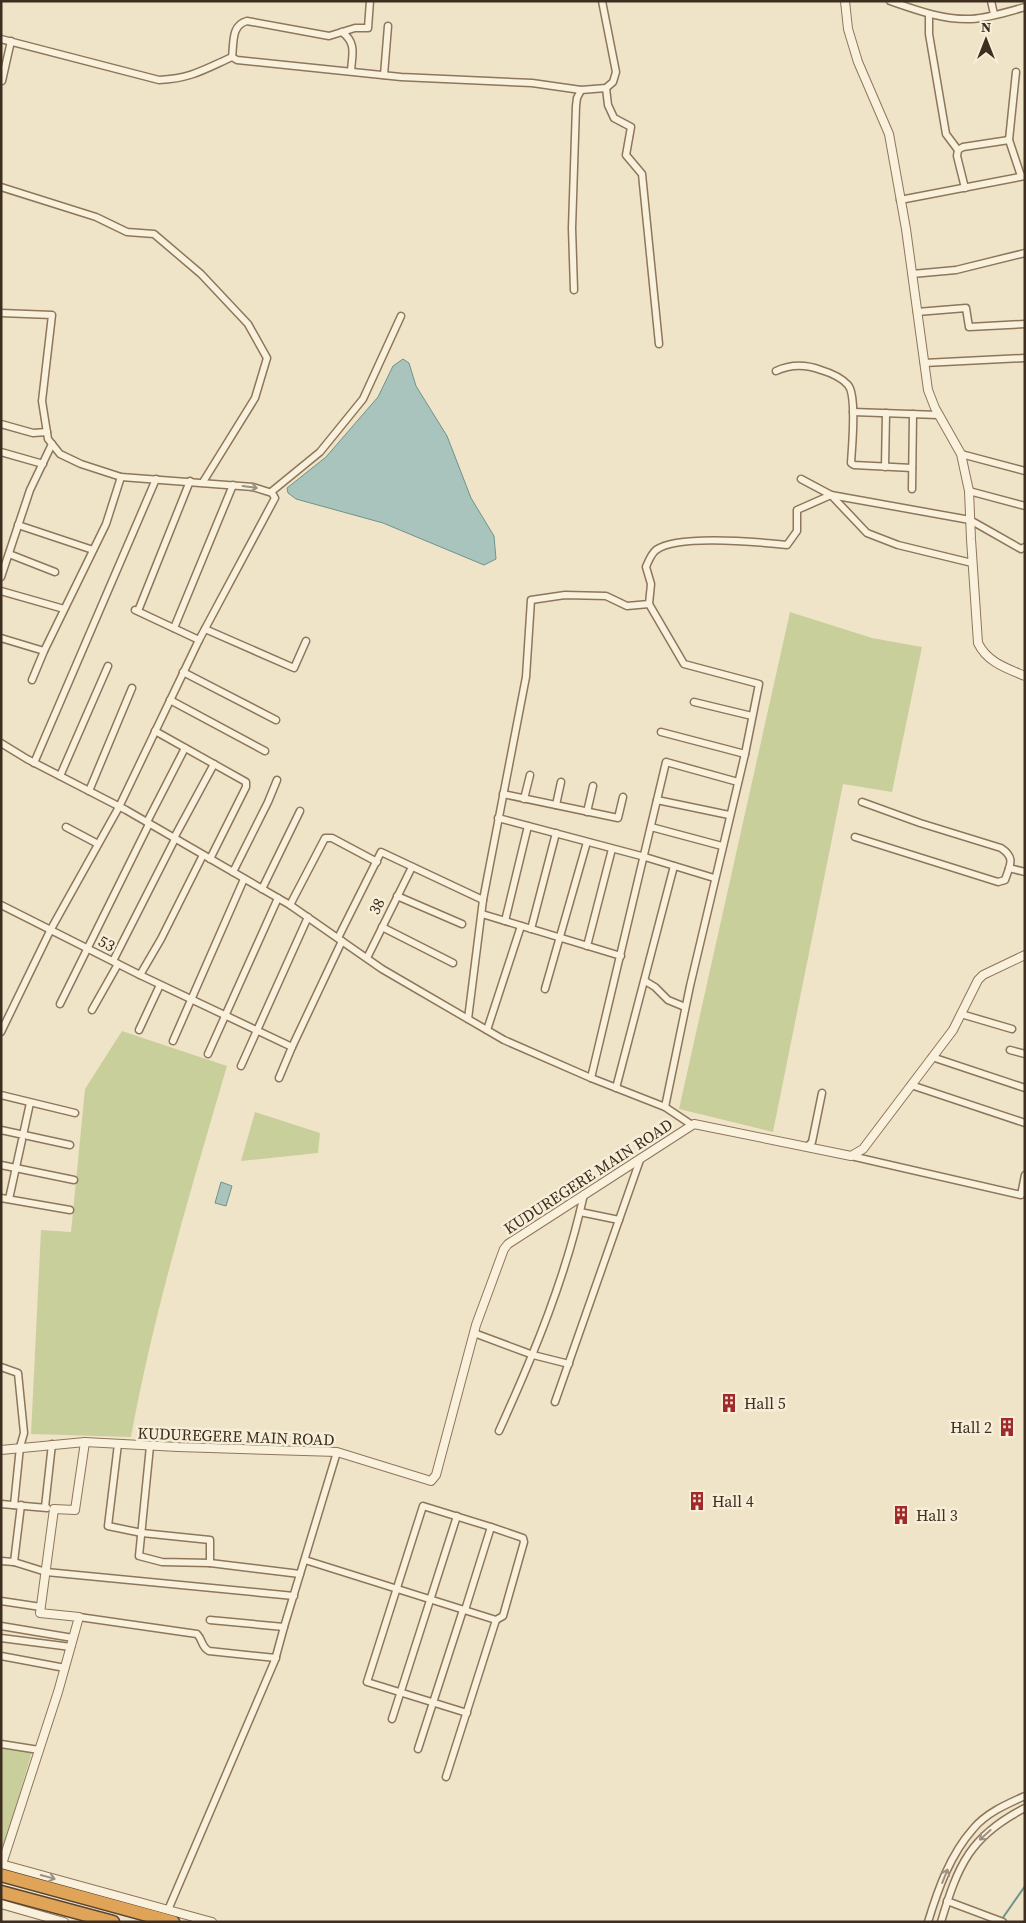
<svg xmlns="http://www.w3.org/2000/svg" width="1026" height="1923" font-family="'Source Serif 4',serif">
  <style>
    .green { fill: #c9cf9b }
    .water { fill: #a9c4bc; stroke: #6f938a }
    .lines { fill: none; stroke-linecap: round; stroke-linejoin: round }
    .stream { stroke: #6f938a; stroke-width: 2 }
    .minor-casing { stroke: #8d765c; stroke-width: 9 }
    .tertiary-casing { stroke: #8d765c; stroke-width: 10 }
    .motorway-casing { stroke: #5b4430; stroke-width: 15 }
    .minor { stroke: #faf1dc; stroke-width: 6 }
    .tertiary { stroke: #faf1dc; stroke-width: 8 }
    .motorway { stroke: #e0a458; stroke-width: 12 }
    .oneway { stroke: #9c907e }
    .labels { text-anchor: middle; stroke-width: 5; stroke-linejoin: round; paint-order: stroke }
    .street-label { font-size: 16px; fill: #3d2e20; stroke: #f7eed8 }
    .poi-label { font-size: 16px; fill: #3d2e20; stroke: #f7eed8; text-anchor: start }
  </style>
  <rect width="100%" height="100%" fill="#f0e4c8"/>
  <g class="green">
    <polygon points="790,612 872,638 922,647 892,792 843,784 773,1132 679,1109"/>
    <path d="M 122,1031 L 227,1066 C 191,1189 154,1311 131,1437 L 31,1434 L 41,1230 L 71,1232 L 85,1089 Z"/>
    <polygon points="255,1112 320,1133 318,1153 241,1161"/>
    <polygon points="1,1747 32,1752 4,1846 1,1846"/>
  </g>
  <g class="water">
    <polygon points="403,359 409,363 416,386 447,436 471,498 494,536 496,559 484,565 383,523 296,499 288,493 287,488 326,457 378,397 393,366"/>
    <polygon points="221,1182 232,1186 226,1206 215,1203"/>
  </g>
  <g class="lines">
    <polyline class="stream" points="1002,1919 1025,1886"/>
    <g class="minor-casing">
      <g id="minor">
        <path d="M 370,1 L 368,28 L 355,28 L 329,36 L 247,21 C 231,25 234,43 232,57 L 237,60 L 401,77 L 532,83 L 581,90 L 606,88 L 613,82 L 616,72 L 602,1"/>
        <path d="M 890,1 C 916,10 943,20 971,19 C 989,18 1008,12 1025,7"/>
        <polyline points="991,1 994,14"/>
        <polyline points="929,14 929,34 946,134 958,150"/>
        <path d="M 342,32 C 357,43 352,55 351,71"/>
        <path d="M 1,39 L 159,80 C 192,78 203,70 232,57"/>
        <polyline points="1016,72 1009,140 1021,176"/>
        <polyline points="384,75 388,26"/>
        <polyline points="2,81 11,41"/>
        <polyline points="606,88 608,105 614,118 631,127 626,155 642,174 659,344"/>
        <polyline points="1,187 96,217 127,232 154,234 201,274 248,324 267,358 255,398 203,482"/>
        <polyline points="965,188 957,156 958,150 963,147 1009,140"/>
        <polyline points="900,200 1025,176"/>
        <polyline points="912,274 956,270 1025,253"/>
        <polyline points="574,290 572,228 576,106 577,98 581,90"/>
        <polyline points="917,312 966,308 969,327 1025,324"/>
        <polyline points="1,313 52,315 42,401 48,439 60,454 81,464 121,477 253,487 272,493 275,498 199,640 119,807 51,929 1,1032"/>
        <polyline points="924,363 1025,358"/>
        <path d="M 776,371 C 791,364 805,364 821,370 C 831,373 841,377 848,385 C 857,395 852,447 851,463 L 854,465 L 912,468"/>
        <polyline points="853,412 938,415"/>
        <polyline points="1,424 33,433 47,432"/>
        <polyline points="1,452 43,464"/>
        <polyline points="961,454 1025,471"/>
        <polyline points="885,467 886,413"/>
        <polyline points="801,479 831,495 867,533 898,545 972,563"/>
        <polyline points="912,489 913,414"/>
        <polyline points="969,491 1025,506"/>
        <polyline points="271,492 320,452 363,399 401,316"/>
        <polyline points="18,525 93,550"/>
        <polyline points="9,554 55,572"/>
        <polyline points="1,577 30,490 52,444"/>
        <polyline points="1,591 64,609"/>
        <polyline points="649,604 684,664 759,684 745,754 690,986 665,1107"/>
        <polyline points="135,610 199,640"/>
        <polyline points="138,611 190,481"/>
        <polyline points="174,628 233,485"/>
        <polyline points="205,629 294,668 306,641"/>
        <polyline points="1,638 44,651"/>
        <polyline points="183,672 276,720"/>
        <polyline points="32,680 44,651 106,524 121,477"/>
        <polyline points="170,700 265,751"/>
        <polyline points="694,702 752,716"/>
        <polyline points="155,731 246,782 246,787 210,859"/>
        <polyline points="661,732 745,754"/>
        <polyline points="1,743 27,759 126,810 290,905 382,969 504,1040 591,1078 665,1107 692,1125"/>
        <polyline points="34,763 156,479"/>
        <polyline points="60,776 108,666"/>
        <polyline points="89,791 132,688"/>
        <polyline points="503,794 618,818 623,797"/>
        <polyline points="524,799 530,775"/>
        <polyline points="657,800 729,815"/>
        <polyline points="556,805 561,782"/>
        <polyline points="587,812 593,786"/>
        <polyline points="498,818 645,857 714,878"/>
        <polyline points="147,822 185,748"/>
        <polyline points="66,827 98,844"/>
        <polyline points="651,827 722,846"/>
        <path d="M 855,837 L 998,882 L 1005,880 C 1010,865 1016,858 1001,848 L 920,823 L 862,802"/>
        <polyline points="174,838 214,764"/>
        <polyline points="1009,868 1025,872"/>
        <polyline points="233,872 268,802 277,780"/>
        <polyline points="262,889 300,811"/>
        <polyline points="397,896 462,924"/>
        <polyline points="1,905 140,975 292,1047"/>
        <polyline points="290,905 325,838 332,838 377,862"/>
        <polyline points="482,914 621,956"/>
        <polyline points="505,921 528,826"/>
        <polyline points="382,927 453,963"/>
        <polyline points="531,929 556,833"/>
        <polyline points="338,938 381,852 483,900"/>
        <polyline points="587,946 612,849"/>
        <polyline points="367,958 412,867"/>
        <polyline points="113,961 175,839"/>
        <polyline points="140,975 161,939 203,855"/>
        <polyline points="645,981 655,987 668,1000 685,1007"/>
        <polyline points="545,989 587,842"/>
        <polyline points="60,1004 149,824"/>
        <polyline points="92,1010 118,964"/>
        <polyline points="961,1014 1012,1029"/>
        <path d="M 468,1019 L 483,900 L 526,677 L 531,600 L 565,595 L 606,596 L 627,606 L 649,604 L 651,584 L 646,567 C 648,562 651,554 656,550 C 678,534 758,542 787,545 L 797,531 L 797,510 L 831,495 L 970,520 L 1021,549 L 1025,547"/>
        <polyline points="139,1030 160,985"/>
        <polyline points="487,1030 521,926"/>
        <polyline points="173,1041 244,879"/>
        <polyline points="1010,1050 1025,1054"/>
        <polyline points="208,1054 278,898"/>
        <polyline points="932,1057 1025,1088"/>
        <polyline points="241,1066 308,917"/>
        <polyline points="279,1078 292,1047 342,941"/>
        <polyline points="591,1078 666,762 738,782"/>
        <polyline points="911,1085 1025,1123"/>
        <polyline points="616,1088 674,866"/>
        <polyline points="1,1095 75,1113"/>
        <polyline points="1,1130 70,1145"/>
        <polyline points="23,1135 30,1103"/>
        <polyline points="807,1147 812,1142 822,1093"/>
        <polyline points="851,1156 1021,1195 1025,1175"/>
        <polyline points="1,1165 74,1180"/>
        <polyline points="1,1198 70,1210"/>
        <polyline points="9,1199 22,1140"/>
        <polyline points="580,1212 619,1220"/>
        <polyline points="474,1333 533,1355 569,1364"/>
        <polyline points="1,1367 18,1373 24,1433 20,1447 14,1505"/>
        <polyline points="555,1402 640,1160"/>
        <path d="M 499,1431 C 534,1354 566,1277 584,1194"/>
        <polyline points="118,1444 108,1526 142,1533 210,1540 210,1563"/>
        <polyline points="150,1446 139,1556 162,1562 210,1563 300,1574"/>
        <polyline points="1,1504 47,1508"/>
        <polyline points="45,1507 52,1444"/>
        <polyline points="491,1527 523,1538 524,1542 503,1616 496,1620"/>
        <polyline points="305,1560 496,1620 446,1777"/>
        <polyline points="1,1561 14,1562 46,1572 294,1596"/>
        <polyline points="14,1562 21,1505"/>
        <polyline points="1,1601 41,1607"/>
        <polyline points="465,1610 491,1527 423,1506 367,1682 467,1713"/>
        <path d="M 79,1617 L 197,1634 C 203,1640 201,1647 209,1651 L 276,1658"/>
        <polyline points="210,1620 284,1627"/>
        <polyline points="1,1626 73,1638"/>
        <polyline points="1,1638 71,1647"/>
        <polyline points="1,1656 65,1668"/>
        <polyline points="392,1719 457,1516"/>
        <polyline points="1,1744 39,1750"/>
        <polyline points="418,1749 463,1610"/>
        <polyline points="947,1901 1003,1922"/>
        <polyline points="168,1910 275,1660 284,1627 337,1452"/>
        <path d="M 928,1922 C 938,1889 950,1855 973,1829 C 986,1813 1007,1804 1025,1796"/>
        <path d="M 941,1922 C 958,1865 970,1836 1025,1808"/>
      </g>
    </g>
    <g class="tertiary-casing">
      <g id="tertiary">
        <path d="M 845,1 L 848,29 L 858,62 L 889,134 L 906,229 L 928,390 L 935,408 L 961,454 L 969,491 L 971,539 L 978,643 C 987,662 1006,668 1025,676"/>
        <polyline points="1,1450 85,1442 178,1447 337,1452 431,1481 436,1475 476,1325 504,1249 508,1244 694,1124 851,1156 863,1149 953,1030 978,980 983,975 1025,955"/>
        <polyline points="1,1864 212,1922"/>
        <polyline points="2,1864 58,1692 79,1617 40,1613 54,1509 75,1510 85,1442"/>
        <polyline points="1,1904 64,1922"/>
      </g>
    </g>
    <g class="motorway-casing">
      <g id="motorway">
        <polyline points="1,1875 173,1922"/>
        <polyline points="1,1892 113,1922"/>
      </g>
    </g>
    <use href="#minor" class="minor"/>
    <use href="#tertiary" class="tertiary"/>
    <use href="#motorway" class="motorway"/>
  </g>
  <defs><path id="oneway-shaft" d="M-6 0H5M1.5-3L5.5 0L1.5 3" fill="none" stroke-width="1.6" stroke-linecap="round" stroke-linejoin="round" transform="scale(1.25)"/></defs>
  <g class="oneway">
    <use href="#oneway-shaft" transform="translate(250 487) rotate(8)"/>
    <use href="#oneway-shaft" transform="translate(985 1835) rotate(138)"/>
    <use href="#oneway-shaft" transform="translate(945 1876) rotate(-68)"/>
    <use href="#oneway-shaft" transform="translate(48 1877) rotate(15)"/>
  </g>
  <defs>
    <g id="building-bare" transform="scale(1.5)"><path d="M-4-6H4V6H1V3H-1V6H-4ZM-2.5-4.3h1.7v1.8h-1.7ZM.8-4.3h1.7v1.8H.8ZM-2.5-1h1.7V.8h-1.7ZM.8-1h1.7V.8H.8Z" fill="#9e2a2b" stroke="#f7eed8" stroke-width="2.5" paint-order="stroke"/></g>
  </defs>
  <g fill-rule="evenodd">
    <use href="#building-bare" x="729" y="1403"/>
    <use href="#building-bare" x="1007" y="1427"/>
    <use href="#building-bare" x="697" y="1501"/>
    <use href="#building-bare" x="901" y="1515"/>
  </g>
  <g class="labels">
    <g class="street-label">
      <text transform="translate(376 906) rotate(-64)" y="6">38</text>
      <text transform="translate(107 943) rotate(28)" y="6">53</text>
      <text transform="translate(588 1176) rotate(-33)" y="6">KUDUREGERE MAIN ROAD</text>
      <text transform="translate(236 1436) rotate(2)" y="6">KUDUREGERE MAIN ROAD</text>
    </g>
    <g class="poi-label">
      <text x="744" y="1409">Hall 5</text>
      <text x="992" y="1433" text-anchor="end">Hall 2</text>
      <text x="712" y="1507">Hall 4</text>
      <text x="916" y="1521">Hall 3</text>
    </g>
  </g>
  <rect width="1026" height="1923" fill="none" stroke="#3d2e20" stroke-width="5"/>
  <g transform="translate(986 40)" stroke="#f7eed8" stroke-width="4" paint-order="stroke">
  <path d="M0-4L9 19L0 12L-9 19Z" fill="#3d2e20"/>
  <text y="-8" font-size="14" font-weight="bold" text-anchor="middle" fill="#3d2e20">N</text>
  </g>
</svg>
